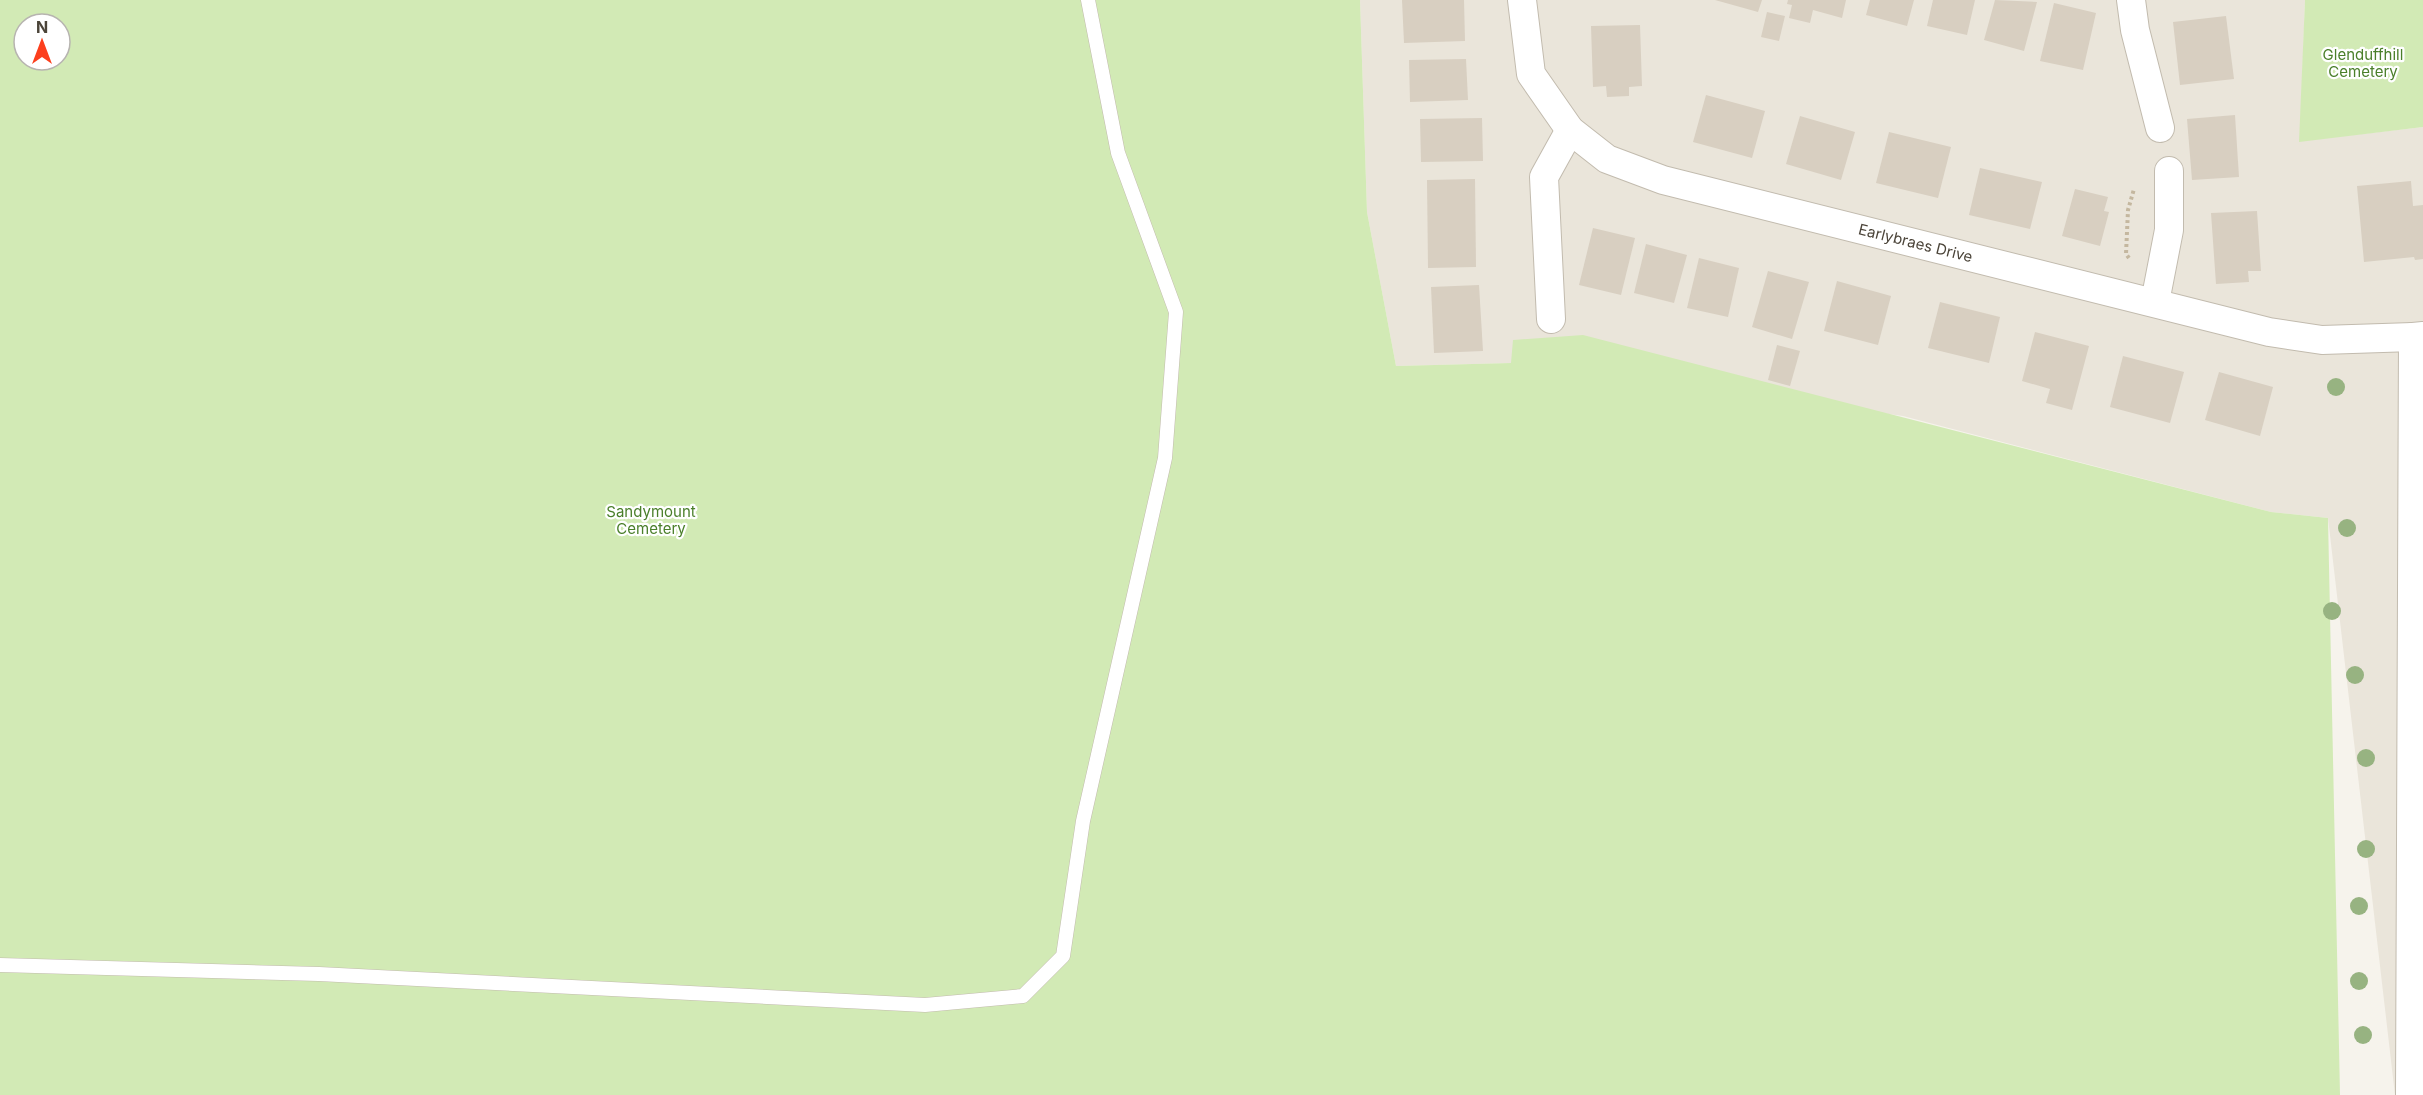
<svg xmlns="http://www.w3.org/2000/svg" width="2423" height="1095" font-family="Inter,sans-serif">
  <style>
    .residential { fill: #eae5da }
    .green { fill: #d2eab5; fill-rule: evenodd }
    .building { fill: #d8cfc1 }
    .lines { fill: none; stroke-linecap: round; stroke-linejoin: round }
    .lane-casing { stroke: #c2bbae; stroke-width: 15 }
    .street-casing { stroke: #c2bbae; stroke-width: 30 }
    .path { stroke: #c4b79f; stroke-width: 4; stroke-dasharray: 3 3; stroke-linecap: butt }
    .lane { stroke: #fff; stroke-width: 14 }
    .street { stroke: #fff; stroke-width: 28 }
    .tree { fill: #97b381 }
    .labels { text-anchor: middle; stroke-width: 4.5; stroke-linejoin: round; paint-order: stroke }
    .park-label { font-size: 15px; fill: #4a7f2a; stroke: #fff }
    .street-label { font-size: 15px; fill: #4b4439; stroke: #fff }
  </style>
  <rect width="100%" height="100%" fill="#f6f3ec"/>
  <polygon class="residential" points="1360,0 2305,0 2300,141 2423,127 2423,1095 2395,1095 2328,518 2271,512 1903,416 1512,363 1396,366 1367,212"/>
  <g class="green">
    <path d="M 0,0 L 1360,0 L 1367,212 L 1396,366 L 1511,363 L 1513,340 L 1583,335 L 2271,512 L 2328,518 L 2340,1095 L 0,1095 ZM 24,24 L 60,24 L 60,60 L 24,60 Z"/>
    <polygon points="2305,0 2423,0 2423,127 2299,142"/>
  </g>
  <g class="building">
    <polygon points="1402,0 1464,0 1465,41 1404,43"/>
    <polygon points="1715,0 1762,0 1758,12"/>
    <polygon points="1788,0 1846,0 1842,18 1813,10 1810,23 1789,18 1792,5 1787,4"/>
    <polygon points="1870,0 1914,0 1907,26 1866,15"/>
    <polygon points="1933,0 1975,0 1967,35 1927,26"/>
    <polygon points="1995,0 2037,2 2024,51 1984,40"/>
    <polygon points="2054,3 2096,13 2083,70 2040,61"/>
    <polygon points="1767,12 1785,16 1779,41 1761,37"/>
    <polygon points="2226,16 2234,79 2180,85 2173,22"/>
    <polygon points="1640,25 1642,86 1629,87 1629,96 1607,97 1606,86 1593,87 1591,26"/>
    <polygon points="1466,59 1468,100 1410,102 1409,60"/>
    <polygon points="1706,95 1765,111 1752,158 1693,142"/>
    <polygon points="2235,115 2239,177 2192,180 2187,119"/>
    <polygon points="1800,116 1855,132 1841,180 1786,164"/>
    <polygon points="1482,118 1483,161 1421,162 1420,119"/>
    <polygon points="1889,132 1951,147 1938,198 1876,183"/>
    <polygon points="1980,168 2042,182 2030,229 1969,215"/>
    <polygon points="1475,179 1476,267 1428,268 1427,180"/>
    <polygon points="2411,181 2413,206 2423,205 2423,259 2415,260 2414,257 2364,262 2357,186"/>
    <polygon points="2075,189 2108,197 2104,211 2109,212 2100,246 2062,236"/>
    <polygon points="2257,211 2261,271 2248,271 2249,282 2216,284 2211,213"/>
    <polygon points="1593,228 1635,238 1621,295 1579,285"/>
    <polygon points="1646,244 1687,255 1674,303 1634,293"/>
    <polygon points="1699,258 1739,268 1728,317 1687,308"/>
    <polygon points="1768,271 1809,282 1792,339 1752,327"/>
    <polygon points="1837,281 1891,296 1878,345 1824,331"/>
    <polygon points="1479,285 1483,351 1434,353 1431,287"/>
    <polygon points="1940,302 2000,317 1989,363 1928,348"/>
    <polygon points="2035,332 2089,346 2072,410 2046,403 2050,389 2022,381"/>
    <polygon points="1777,345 1800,351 1790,386 1768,380"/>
    <polygon points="2123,356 2184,372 2170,423 2110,407"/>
    <polygon points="2219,372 2273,387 2260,436 2205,420"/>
  </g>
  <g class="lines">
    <g class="lane-casing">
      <polyline id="lane" points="0,965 319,974 925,1005 1023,996 1063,956 1083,821 1165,458 1176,312 1118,153 1088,0"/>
    </g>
    <g class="street-casing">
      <g id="street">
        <path id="s1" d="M 1522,0 L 1531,74 L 1570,130 L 1607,159 L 1663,180 L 2269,332 L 2322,340 L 2413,337"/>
        <polyline points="2131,0 2135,30 2160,128"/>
        <polyline points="2155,302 2169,230 2169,171"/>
        <polyline points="1551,319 1544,177 1570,130"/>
        <polyline points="2410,1095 2413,337 2423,336"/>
      </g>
    </g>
    <polyline class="path" points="2129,258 2126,254 2128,210 2134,189"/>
    <use href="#lane" class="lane"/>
    <use href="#street" class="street"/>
  </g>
  <g class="tree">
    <circle cx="2336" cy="387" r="9"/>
    <circle cx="2347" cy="528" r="9"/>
    <circle cx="2332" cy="611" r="9"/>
    <circle cx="2355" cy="675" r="9"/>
    <circle cx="2366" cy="758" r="9"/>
    <circle cx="2366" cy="849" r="9"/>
    <circle cx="2359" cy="906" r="9"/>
    <circle cx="2359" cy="981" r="9"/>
    <circle cx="2363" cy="1035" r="9"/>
  </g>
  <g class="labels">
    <g class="park-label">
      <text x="2363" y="60">Glenduffhill<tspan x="2363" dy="17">Cemetery</tspan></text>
      <text x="651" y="517">Sandymount<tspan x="651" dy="17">Cemetery</tspan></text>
    </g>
    <g class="street-label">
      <text dy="5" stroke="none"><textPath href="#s1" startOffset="510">Earlybraes Drive</textPath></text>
    </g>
  </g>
  <g transform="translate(42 42)"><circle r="28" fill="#ffffff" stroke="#b7b4b0" stroke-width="1.5"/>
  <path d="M0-4.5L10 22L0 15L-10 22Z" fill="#fc3f1d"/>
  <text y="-9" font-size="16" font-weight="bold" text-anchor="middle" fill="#4b4439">N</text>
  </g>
</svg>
